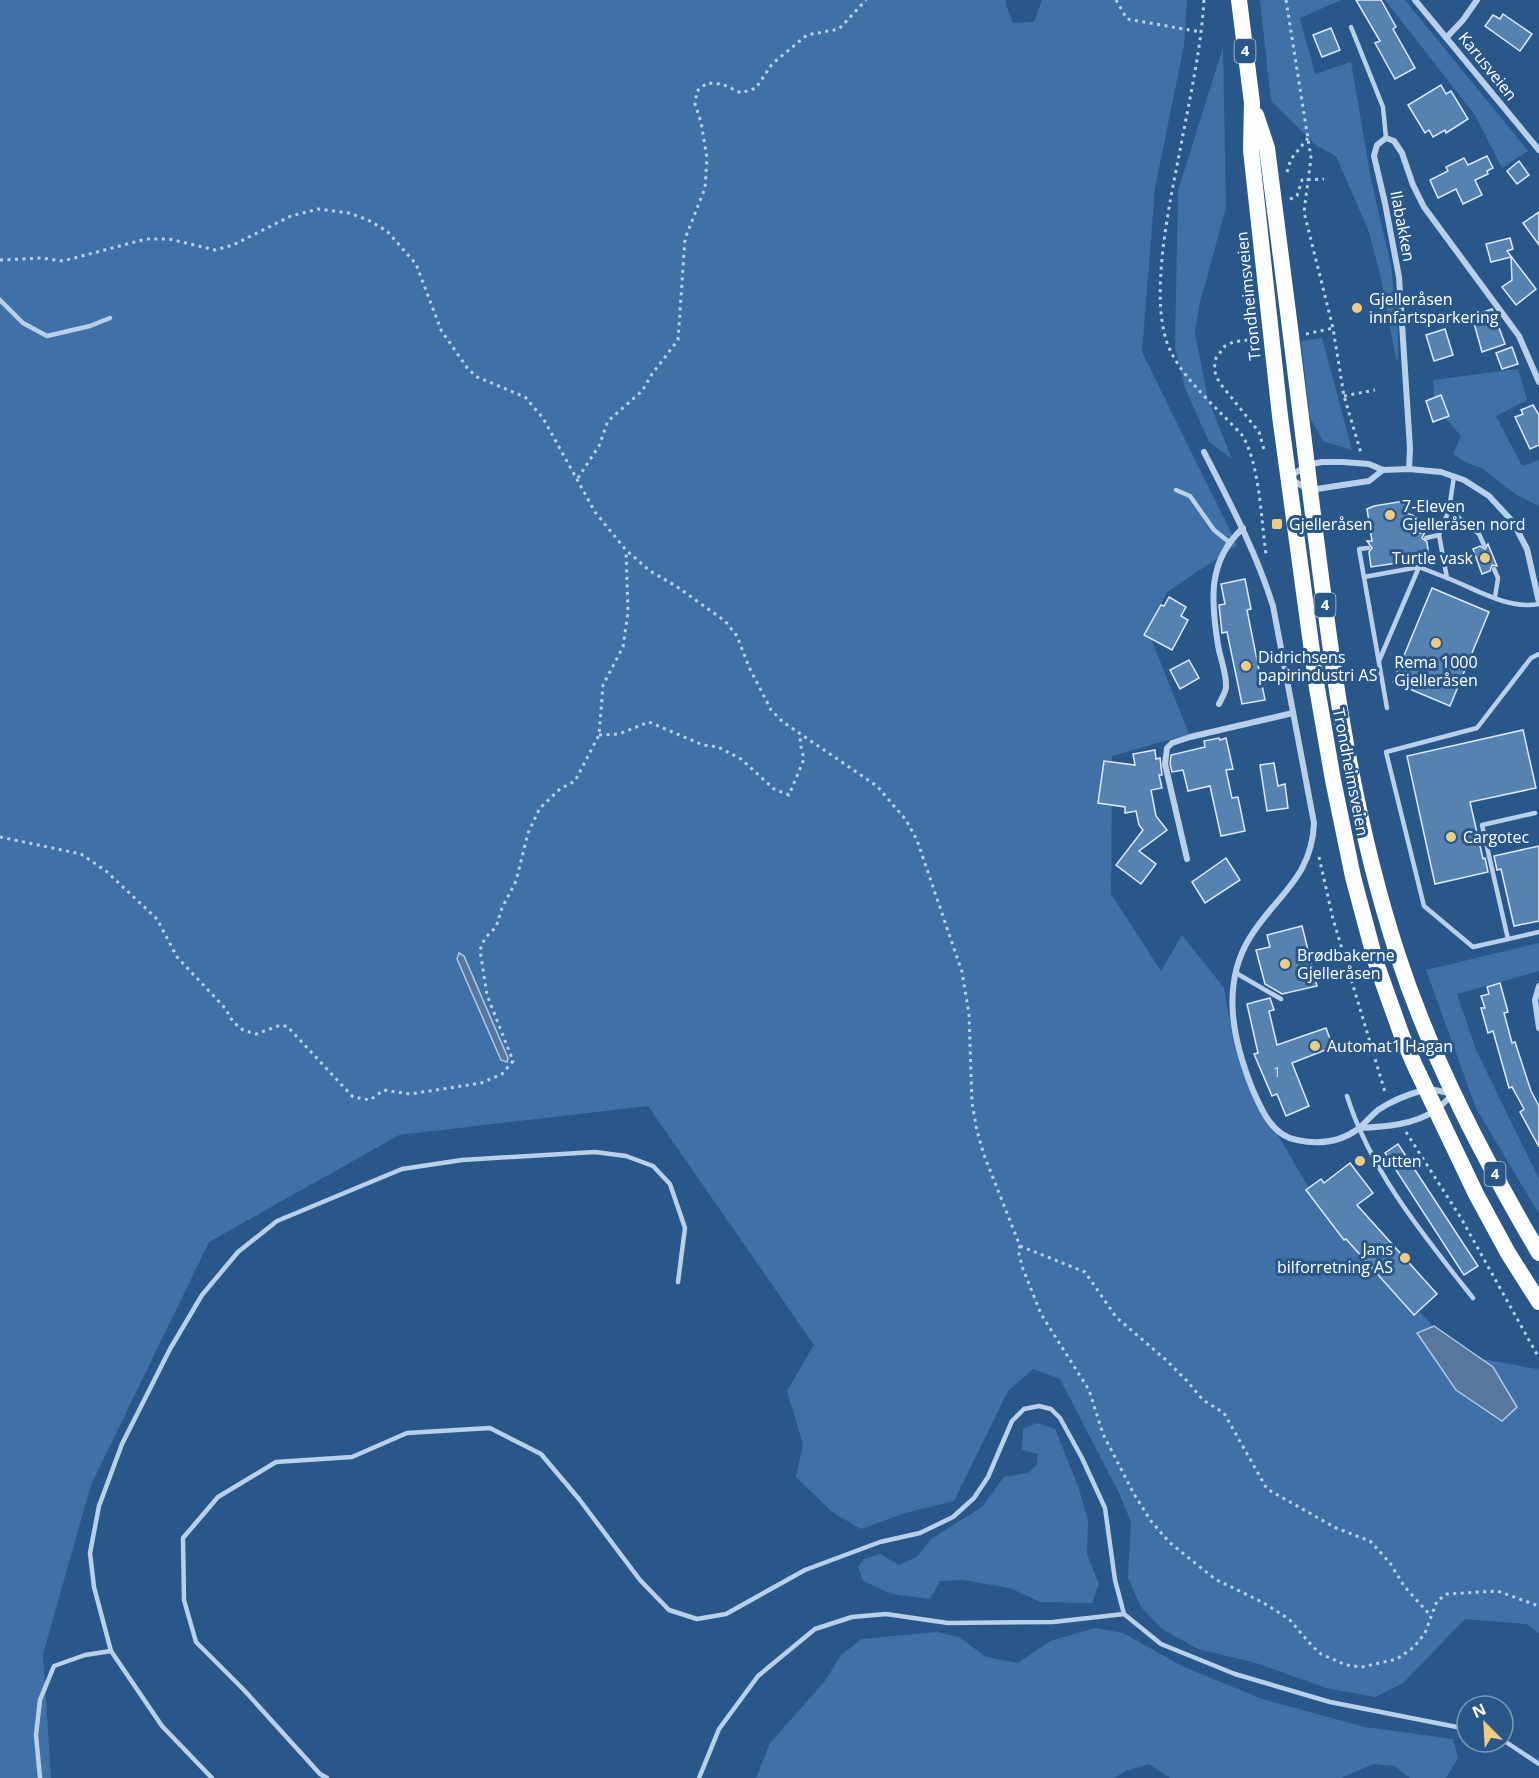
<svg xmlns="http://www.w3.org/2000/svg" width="1539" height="1778" font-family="'Open Sans',sans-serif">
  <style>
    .green { fill: #3f71a6; fill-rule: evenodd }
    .water { fill: #59779a; stroke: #adcbe9; stroke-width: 1.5 }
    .building { fill: #5682b2; stroke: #dce9f7; stroke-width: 1.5 }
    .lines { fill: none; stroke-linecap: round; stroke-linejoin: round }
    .path { stroke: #b8d0e9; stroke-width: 3; stroke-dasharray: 3 4.5; stroke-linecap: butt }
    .service { stroke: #b8d0e9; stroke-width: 4.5 }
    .minor { stroke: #b8d0e9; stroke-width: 6 }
    .trunk { stroke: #fcfefe; stroke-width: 16 }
    .poi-dot { fill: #efcc80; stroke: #2a578a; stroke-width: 2 }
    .labels { text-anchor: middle; stroke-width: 6; stroke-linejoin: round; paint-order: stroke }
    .number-label { font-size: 14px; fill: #d5e0ec }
    .shield { fill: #2a578a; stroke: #bfcddc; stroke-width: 1.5 }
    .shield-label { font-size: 15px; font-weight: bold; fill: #fff }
    .street-label { font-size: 16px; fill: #fff; stroke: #2a578a }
    .poi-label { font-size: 16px; fill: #fff; stroke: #2a578a; text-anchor: start }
  </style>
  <rect width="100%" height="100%" fill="#2a578a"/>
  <g class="green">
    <path d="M 0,0 L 1006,0 L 1006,5 L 1013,23 L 1034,22 L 1042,0 L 1187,0 L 1184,45 L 1155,188 L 1142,352 L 1237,545 L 1167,592 L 1148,631 L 1189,734 L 1112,756 L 1111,894 L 1161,971 L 1182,935 L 1224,988 L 1228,1013 L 1245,1068 L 1268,1118 L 1317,1202 L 1460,1355 L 1537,1369 L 1539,1371 L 1539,1633 L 1526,1624 L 1465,1619 L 1403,1683 L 1375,1697 L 1326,1688 L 1256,1663 L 1198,1649 L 1162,1629 L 1141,1607 L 1128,1578 L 1131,1522 L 1119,1493 L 1060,1379 L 1033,1369 L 1008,1391 L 954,1501 L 905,1513 L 861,1529 L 832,1512 L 796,1477 L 803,1444 L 787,1391 L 814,1345 L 648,1106 L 399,1135 L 209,1242 L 91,1485 L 43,1654 L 51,1778 L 0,1778 ZM 459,953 L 464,956 L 508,1058 L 506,1062 L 501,1060 L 457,959 Z"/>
    <polygon points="1260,0 1341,0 1300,18 1315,74 1351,62 1371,179 1391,266 1398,335 1398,360 1396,358 1380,274 1369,232 1336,156 1317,146 1271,101"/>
    <polygon points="1385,0 1405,0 1528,151 1502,168 1475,115"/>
    <polygon points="1223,47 1226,208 1199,306 1195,334 1208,399 1232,459 1209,442 1185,388 1175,347 1178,191"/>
    <polygon points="1322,338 1352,450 1323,441 1310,418 1301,341"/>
    <polygon points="1518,369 1527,400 1496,416 1522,466 1539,460 1539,506 1515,494 1483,469 1463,461 1453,454 1461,436 1435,406 1433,380"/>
    <polygon points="1539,943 1539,971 1457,994 1476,1050 1539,1179 1539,1214 1476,1108 1426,970"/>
    <polygon points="1037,1423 1055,1429 1078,1486 1088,1520 1087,1554 1099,1584 1092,1603 1040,1602 1010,1588 963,1580 940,1581 930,1599 892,1594 863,1581 858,1567 864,1559 880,1554 899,1565 918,1556 931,1539 982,1507 1004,1477 1028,1473 1037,1464 1038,1454 1022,1450 1023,1429"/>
    <polygon points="1095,1628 1123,1633 1182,1666 1262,1699 1365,1727 1453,1739 1458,1758 1446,1778 1410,1778 1394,1766 1374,1764 1341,1778 1170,1778 1149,1764 1126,1771 1114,1778 756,1778 770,1743 825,1681 841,1655 862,1639 937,1632 959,1637 986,1657 1018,1663 1050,1641"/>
  </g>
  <g class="water">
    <polygon points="459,953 464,956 508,1058 507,1062 501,1060 457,959"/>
    <polygon points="1434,1326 1493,1367 1517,1407 1502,1421 1456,1390 1417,1333"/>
  </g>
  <g class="building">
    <polygon points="1356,0 1381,0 1396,27 1393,29 1415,68 1395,79 1375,43 1380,41"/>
    <polygon points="1503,14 1532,34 1520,51 1485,26 1493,15 1500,19"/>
    <polygon points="1331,28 1340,50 1322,57 1313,35"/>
    <polygon points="1441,85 1446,94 1451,91 1468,119 1446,133 1445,130 1433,137 1429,130 1425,133 1408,105"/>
    <polygon points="1487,156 1493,168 1487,171 1488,174 1475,180 1482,195 1463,204 1456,189 1438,198 1430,180 1448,171 1446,167 1464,158 1468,165"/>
    <polygon points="1519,161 1529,175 1517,184 1507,171"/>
    <polygon points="1539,212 1539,245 1523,223"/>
    <polygon points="1510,238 1513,249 1507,251 1536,289 1516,305 1502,287 1512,280 1511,257 1491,262 1486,244"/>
    <polygon points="1492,309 1505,344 1482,352 1472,316"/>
    <polygon points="1445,329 1453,355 1434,361 1426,335"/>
    <polygon points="1512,347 1518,364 1502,369 1496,353"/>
    <polygon points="1441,395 1449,416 1433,422 1426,401"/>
    <polygon points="1533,405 1539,415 1539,445 1530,449 1515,417 1523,414 1521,410"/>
    <polygon points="1404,501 1406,513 1418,517 1420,533 1425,532 1422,538 1427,542 1429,558 1371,567 1369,552 1372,548 1367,541 1372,541 1367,509 1374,506"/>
    <polygon points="1488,544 1497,566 1492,565 1490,571 1482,574 1473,549 1480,546 1485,549"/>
    <polygon points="1245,579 1251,609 1247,610 1265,700 1242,704 1227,632 1222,633 1219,605 1225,604 1221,584"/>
    <polygon points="1432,588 1489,612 1450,706 1393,682"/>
    <polygon points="1169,597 1186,607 1181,616 1188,620 1172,650 1144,635 1161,605 1164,606"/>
    <polygon points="1189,660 1199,678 1180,689 1170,670"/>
    <polygon points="1523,730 1536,788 1470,802 1483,859 1485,858 1488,872 1435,884 1407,756"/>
    <polygon points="1219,738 1220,740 1226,738 1233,769 1226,770 1232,798 1238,797 1245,831 1221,836 1210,786 1188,791 1183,770 1172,772 1170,764 1171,755 1205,747 1204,741"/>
    <polygon points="1155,750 1156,759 1160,758 1162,775 1159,775 1162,788 1151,790 1156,816 1167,830 1139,851 1156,864 1141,884 1116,865 1143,830 1139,825 1136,811 1125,813 1125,807 1098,803 1104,761 1135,765 1133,754"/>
    <polygon points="1274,763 1278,786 1285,784 1288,808 1267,811 1260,765"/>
    <polygon points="1539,846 1539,921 1514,926 1501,869 1497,870 1494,856"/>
    <polygon points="1226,858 1240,880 1205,903 1192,882"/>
    <polygon points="1302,926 1317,986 1282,994 1265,984 1256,950 1270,947 1267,935"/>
    <polygon points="1500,983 1508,1012 1504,1013 1512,1043 1515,1042 1531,1091 1539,1106 1539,1147 1520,1112 1524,1109 1512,1087 1509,1088 1493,1031 1488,1033 1481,1008 1485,1008 1481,996 1489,994 1487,987"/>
    <polygon points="1270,998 1274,1010 1269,1011 1277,1045 1326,1028 1333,1047 1292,1063 1309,1106 1286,1116 1277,1094 1272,1096 1254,1054 1258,1053 1247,1004"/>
    <polygon points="1398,1144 1478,1266 1464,1275 1385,1153"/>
    <polygon points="1350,1163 1373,1193 1357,1205 1437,1294 1414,1315 1346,1239 1344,1240 1306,1190 1321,1179 1324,1183"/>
  </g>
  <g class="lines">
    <g class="path">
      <polyline points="1116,0 1127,19 1201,32"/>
      <path d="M 1204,0 C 1201,49 1190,97 1181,145 C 1171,198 1146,303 1171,352 C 1185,381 1221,412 1242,435 C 1260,464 1261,520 1266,554"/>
      <polyline points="1286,0 1311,158 1304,212 1333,328 1344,396 1361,453"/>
      <polyline points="1287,172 1291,159 1308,138"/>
      <polyline points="1290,199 1297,196 1302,180 1324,179"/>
      <polyline points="0,260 42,258 63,261 146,239 169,239 215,250 233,245 291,216 318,209 349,213 368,220 387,231 416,264 441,330 468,369 477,377 525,397 543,418 595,512 626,550 650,571 676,586 725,621 737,636 749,667 771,710 783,722 877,786 906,820 917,840 962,972 969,1014 972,1103 977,1131 984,1155 1020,1246 1018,1250 1023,1269 1041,1314 1089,1390 1103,1434 1134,1494 1151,1521 1169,1542 1215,1579 1262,1602 1289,1619 1312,1646 1321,1654 1346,1665 1362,1667 1397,1659 1414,1647 1425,1633 1437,1601 1447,1594 1497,1591 1539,1606"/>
      <polyline points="1306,334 1333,328"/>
      <polyline points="1255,339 1233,342 1225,346 1216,358 1214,370 1219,382 1259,432 1265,453"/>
      <polyline points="1344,396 1375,390"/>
      <polyline points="578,478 599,446 608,421 642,391 652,374 678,340 685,239 705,188 707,158 701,122 695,104 697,91 707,83 722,84 741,93 756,88 772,64 807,35 839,29 866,0"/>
      <polyline points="599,735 619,734 649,722 703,745 718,747 741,759 774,789 789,795 804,759 800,743 801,734"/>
      <polyline points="0,837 81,854 106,871 157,919 177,957 225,1008 233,1022 243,1030 256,1034 278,1026 287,1026 353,1097 370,1100 384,1090 410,1094 481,1083 502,1074 513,1061 487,995 480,950 485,938 496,927 502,908 516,881 528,833 540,808 560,789 575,781 599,735 603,685 623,647 628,612 626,551"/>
      <polyline points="1319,857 1333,919 1385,1092"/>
      <polyline points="1406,1132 1461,1218 1539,1358"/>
      <polyline points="1020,1246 1085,1272 1116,1317 1166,1360 1187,1381 1203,1400 1224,1413 1267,1489 1336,1528 1370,1541 1390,1563 1404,1586 1431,1616"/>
    </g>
    <g class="service">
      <polyline points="1351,27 1383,107 1386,138"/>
      <polyline points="0,300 23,323 47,336 90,326 110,318"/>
      <path d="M 1454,476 L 1449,510 L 1439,535 L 1447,578 C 1476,589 1508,610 1539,604"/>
      <polyline points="1176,490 1190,496 1214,530 1229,542"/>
      <polyline points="1449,510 1479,534 1484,545"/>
      <polyline points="1426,538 1439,535"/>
      <polyline points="1368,548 1359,549 1387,708"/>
      <polyline points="1494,569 1498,578 1495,597"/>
      <polyline points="1364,577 1419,567 1447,578"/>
      <polyline points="1539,654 1531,658 1477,728 1386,752 1424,906 1473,947 1539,932"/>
      <polyline points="1379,661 1419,567"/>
      <polyline points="1508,939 1482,825 1535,813"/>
      <polyline points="1236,973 1281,999"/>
      <path d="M 1347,1096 C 1371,1172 1424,1236 1473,1298"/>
      <polyline points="1503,1740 1539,1764"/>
      <polyline points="40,1778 36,1735 40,1700 54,1666 85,1655 111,1651"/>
      <polyline points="212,1778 162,1726 111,1651 94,1587 90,1553 99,1506 122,1444 170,1349 202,1295 238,1252 277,1221 402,1169 462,1160 595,1152 626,1156 653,1166 670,1184 685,1228 678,1282"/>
      <polyline points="327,1778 320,1774 244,1690 196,1642 184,1600 183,1538 218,1497 276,1462 352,1457 407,1433 490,1428 541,1454 579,1499 640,1580 669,1610 697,1619 726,1614 805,1570 880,1542 920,1533 953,1517 974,1498 988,1477 1012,1421 1024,1409 1039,1406 1051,1409 1060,1418 1082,1458 1105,1508 1115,1580 1124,1614"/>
      <polyline points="699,1778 719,1729 758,1676 815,1629 852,1617 886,1614 948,1623 1053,1622 1124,1614 1161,1644 1235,1674 1330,1702 1467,1729"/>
    </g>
    <g class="minor">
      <polyline points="1415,0 1539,150"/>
      <polyline points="1447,37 1463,20 1477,0"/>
      <path d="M 1204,452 C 1230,503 1256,552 1273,606 L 1314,823 C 1312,879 1274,897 1249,939 C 1221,986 1233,1040 1252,1088 C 1261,1109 1272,1136 1297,1140 C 1319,1145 1340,1142 1358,1129 C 1365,1123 1371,1116 1378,1110 C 1390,1102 1409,1094 1424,1090 C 1431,1088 1442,1092 1450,1093"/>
      <polyline points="1409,469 1410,448 1399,277 1385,203 1374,156 1377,145 1386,138 1394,141 1402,153 1413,185 1424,207 1519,336 1539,382"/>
      <polyline points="1383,470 1369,481 1310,490 1288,478 1307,465 1322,462 1343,462 1369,464 1383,470 1409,469 1441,472 1464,480 1489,496 1513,522 1527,549 1539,602"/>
      <path d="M 1219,704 C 1221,699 1226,692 1226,687 C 1227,674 1220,658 1218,645 C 1211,601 1207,561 1243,528"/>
      <polyline points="1187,859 1165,764 1167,748 1172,743 1190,737 1293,713"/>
      <polyline points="1539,986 1535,1000 1539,1028"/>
      <path d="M 1359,1128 C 1384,1127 1414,1125 1436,1110 C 1442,1105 1448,1099 1453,1094"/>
    </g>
    <g class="trunk">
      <polyline points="1239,0 1252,103 1251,150 1280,416 1317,688 1333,780 1353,877 1376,963 1402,1036 1415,1066 1476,1194 1508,1253 1539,1302"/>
      <path d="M 1256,115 L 1267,148 C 1281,257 1295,365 1308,474 C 1328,637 1347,800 1398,956 C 1432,1060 1484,1159 1539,1253"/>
    </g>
  </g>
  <g class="poi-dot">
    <circle cx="1357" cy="308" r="6"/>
    <circle cx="1390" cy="515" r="6"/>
    <rect x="1271" y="518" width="12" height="12" rx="3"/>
    <circle cx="1485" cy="558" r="6"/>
    <circle cx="1436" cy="643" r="6"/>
    <circle cx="1246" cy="666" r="6"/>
    <circle cx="1451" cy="837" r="6"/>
    <circle cx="1285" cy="964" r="6"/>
    <circle cx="1315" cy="1046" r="6"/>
    <circle cx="1360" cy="1161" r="6"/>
    <circle cx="1405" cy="1258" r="6"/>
  </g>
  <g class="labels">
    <g class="number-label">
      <text x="1277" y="1077">1</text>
    </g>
    <g class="shield">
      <rect x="1234.5" y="39" width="21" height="24" rx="4.5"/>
      <rect x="1314.5" y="593" width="21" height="24" rx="4.5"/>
      <rect x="1484.5" y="1162" width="21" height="24" rx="4.5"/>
    </g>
    <g class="shield-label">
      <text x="1245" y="56">4</text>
      <text x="1325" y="610">4</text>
      <text x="1495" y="1179">4</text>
    </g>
    <g class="street-label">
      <text transform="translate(1488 66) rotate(51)" y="6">Karusveien</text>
      <text transform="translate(1403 226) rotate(79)" y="6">Ilabakken</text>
      <text transform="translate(1248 296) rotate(-96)" y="6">Trondheimsveien</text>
      <text transform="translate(1351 772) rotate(79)" y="6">Trondheimsveien</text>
    </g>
    <g class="poi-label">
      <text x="1369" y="305">Gjelleråsen<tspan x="1369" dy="18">innfartsparkering</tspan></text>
      <text x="1402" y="512">7-Eleven<tspan x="1402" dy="18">Gjelleråsen nord</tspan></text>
      <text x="1289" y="530">Gjelleråsen</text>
      <text x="1473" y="564" text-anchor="end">Turtle vask</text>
      <text x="1258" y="663">Didrichsens<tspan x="1258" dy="18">papirindustri AS</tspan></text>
      <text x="1436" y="668" text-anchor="middle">Rema 1000<tspan x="1436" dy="18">Gjelleråsen</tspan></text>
      <text x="1463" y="843">Cargotec</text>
      <text x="1297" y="961">Brødbakerne<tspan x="1297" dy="18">Gjelleråsen</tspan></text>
      <text x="1327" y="1052">Automat1 Hagan</text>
      <text x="1372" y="1167">Putten</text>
      <text x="1393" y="1255" text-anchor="end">Jans<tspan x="1393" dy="18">bilforretning AS</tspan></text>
    </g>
  </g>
  <g transform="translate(1485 1724) rotate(336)"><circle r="28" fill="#2a578a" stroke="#7f9ab9" stroke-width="1.5"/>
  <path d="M0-4.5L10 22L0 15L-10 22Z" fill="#efcc80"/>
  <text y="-9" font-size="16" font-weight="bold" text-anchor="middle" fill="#ffffff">N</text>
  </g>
</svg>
